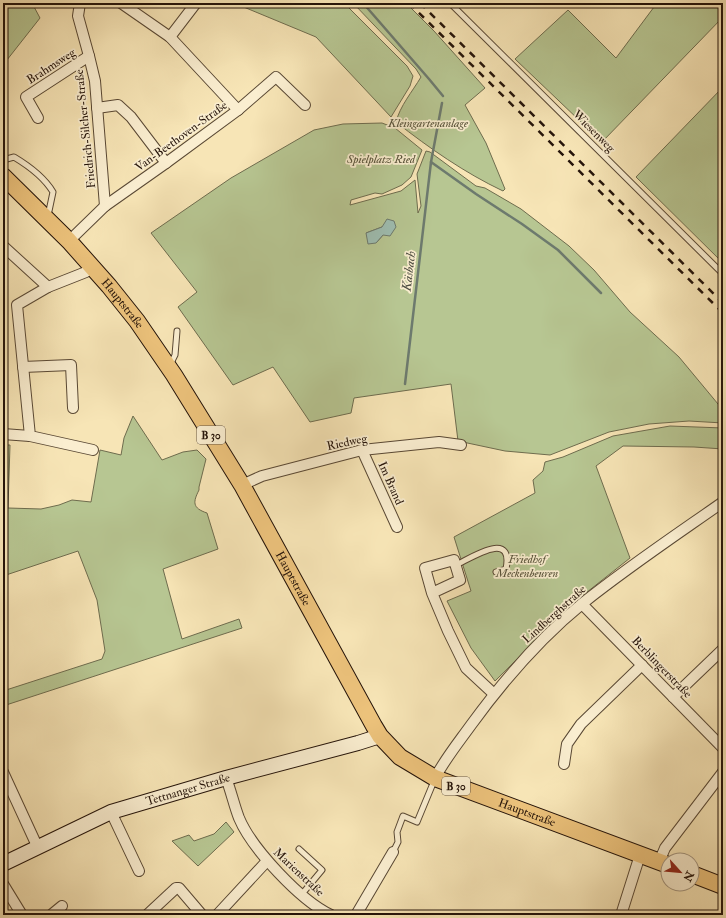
<svg xmlns="http://www.w3.org/2000/svg" width="726" height="918" font-family="'IM FELL Double Pica',serif">
  <style>
    .green { fill: #b7c692; stroke: #6e6c4e; fill-rule: evenodd }
    .water { fill: #9ebeb2; stroke: #6d7a6e }
    .lines { fill: none; stroke-linecap: round; stroke-linejoin: round }
    .stream { stroke: #6d7a6e; stroke-width: 2.5 }
    .lane-casing { stroke: #594834; stroke-width: 7 }
    .street-casing { stroke: #594834; stroke-width: 12 }
    .secondary-casing { stroke: #241309; stroke-width: 16 }
    .primary-casing { stroke: #241309; stroke-width: 18 }
    .lane { stroke: #faeed0; stroke-width: 5 }
    .street { stroke: #faeed0; stroke-width: 10 }
    .secondary { stroke: #faeed0; stroke-width: 14 }
    .primary { stroke: #ecc27b; stroke-width: 16 }
    .rail { stroke: #241309; stroke-width: 2.5; stroke-dasharray: 7 7; stroke-linecap: butt }
    .labels { text-anchor: middle; stroke-width: 3.5; stroke-linejoin: round; paint-order: stroke }
    .shield { fill: #faeed0; stroke: #645545; stroke-width: 1 }
    .shield-label { font-size: 11px; font-weight: bold; fill: #241309 }
    .street-label { font-size: 12px; fill: #241309; stroke: #faeed0 }
    .park-label { font-size: 12px; font-style: italic; fill: #575239; stroke: #faeed0 }
    .water-label { font-size: 13px; font-style: italic; fill: #4f4f44; stroke: #faeed0 }
  </style>
  <rect width="100%" height="100%" fill="#f7e5b6"/>
  <filter id="stains"><feTurbulence type="fractalNoise" baseFrequency=".005" numOctaves="4"/><feColorMatrix values="0 0 0 0 .2 0 0 0 0 .09 0 0 0 0 .02 0 0 0 .5 -.17"/></filter>
  <radialGradient id="worn" r=".72"><stop offset=".6" stop-color="#630" stop-opacity="0"/><stop offset="1" stop-color="#630" stop-opacity=".3"/></radialGradient>
  <g class="green">
    <polygon points="3,3 32,3 40,18 3,65"/>
    <polygon points="234,3 344,3 407,66 413,76 410,86 391,117 316,37"/>
    <path d="M 353,3 L 406,3 L 434,31 L 485,88 L 465,105 L 486,143 L 505,189 L 503,191 C 465,173 429,148 396,122 C 400,106 412,92 421,77 L 416,69 Z"/>
    <polygon points="657,3 723,3 723,17 602,142 515,59 568,10 616,58"/>
    <polygon points="723,87 723,263 636,177"/>
    <path d="M 382,123 L 395,128 L 422,150 L 411,177 L 402,185 L 382,194 L 375,193 L 351,200 L 350,205 L 401,191 L 415,180 L 418,213 L 421,206 L 417,174 L 426,151 L 430,152 L 476,186 L 485,188 L 521,209 L 569,246 L 594,270 L 630,312 L 679,357 L 723,410 L 723,423 L 689,421 L 649,424 L 609,432 L 550,455 L 505,451 L 458,441 L 451,384 L 354,398 L 351,413 L 310,422 L 273,367 L 233,385 L 178,307 L 197,292 L 151,233 L 231,178 L 314,130 L 343,124 ZM 382,227 L 383,235 L 376,243 L 366,233 Z"/>
    <path d="M 133,416 L 162,460 L 183,452 L 197,450 L 206,459 L 199,487 L 199,490 C 193,502 192,508 207,513 L 218,549 L 163,569 L 182,639 L 239,619 L 242,628 L 3,706 L 3,691 L 102,659 L 105,651 L 97,600 L 78,551 L 3,576 L 3,445 L 10,445 L 8,508 L 41,509 L 59,505 L 72,500 L 91,502 L 100,450 L 121,455 L 124,438 Z"/>
    <polygon points="670,426 723,428 723,449 694,447 623,446 596,466 630,558 577,600 495,681 471,648 447,601 471,591 454,537 535,493 533,480 543,471 545,462 563,457 613,436"/>
    <polygon points="226,822 234,832 198,866 172,841 189,835 194,841 214,834"/>
  </g>
  <polygon class="water" points="387,219 394,221 396,227 390,236 383,235 376,243 368,244 366,233 382,227"/>
  <g class="lines">
    <g class="stream">
      <polyline points="363,3 429,79 443,96"/>
      <polyline points="431,162 476,194 522,224 558,250 601,293"/>
      <polyline points="405,384 431,162 442,103"/>
    </g>
    <g class="lane-casing">
      <g id="lane">
        <polyline points="450,3 723,274"/>
        <path d="M 3,160 L 14,157 C 29,166 44,177 53,192 L 49,211 L 47,215"/>
        <polyline points="170,365 175,355 177,331"/>
        <path d="M 456,565 C 471,558 514,529 506,569 L 496,572"/>
        <polyline points="299,849 322,870 302,894"/>
        <polyline points="393,852 398,842 397,832 403,816 417,822 434,781"/>
      </g>
    </g>
    <g class="street-casing">
      <g id="street">
        <polyline points="80,3 78,16 89,56 95,81 105,206"/>
        <polyline points="121,3 170,37 238,110"/>
        <polyline points="170,37 196,3"/>
        <polyline points="97,108 118,105 131,117 166,163"/>
        <polyline points="38,118 26,97 89,56"/>
        <polyline points="69,241 105,206 166,163 238,110 276,77 305,105"/>
        <polyline points="3,246 48,287"/>
        <polyline points="92,267 86,272 48,287 17,305 30,436 93,450"/>
        <polyline points="23,367 71,365 73,408"/>
        <polyline points="3,434 30,436"/>
        <polyline points="362,450 397,527"/>
        <polyline points="242,485 262,476 362,450 439,442 461,445"/>
        <polyline points="432,593 460,580 454,560 425,568 432,593 448,631 466,668 494,694"/>
        <polyline points="582,604 723,748"/>
        <polyline points="673,697 723,649"/>
        <polyline points="564,764 567,744 581,724 642,665"/>
        <polyline points="3,772 38,848"/>
        <path d="M 226,778 C 231,791 234,805 239,818 C 252,849 301,901 331,915"/>
        <path d="M 435,778 C 445,759 458,743 471,725 C 503,681 540,638 583,603 C 628,567 676,535 723,502"/>
        <polyline points="111,812 139,871"/>
        <polyline points="659,862 665,848 723,772"/>
        <polyline points="3,884 22,915"/>
        <polyline points="51,915 62,906"/>
        <polyline points="147,915 176,888 179,888 202,915"/>
        <polyline points="217,915 267,861"/>
        <polyline points="356,915 393,852"/>
        <polyline points="621,915 640,855"/>
      </g>
    </g>
    <g class="secondary-casing">
      <g id="secondary">
        <path id="s1" d="M 3,864 L 111,812 L 226,778 L 358,743 L 380,736"/>
      </g>
    </g>
    <g class="primary-casing">
      <g id="primary">
        <path id="s2" d="M 3,176 L 69,241 L 109,286 L 137,321 L 174,375 L 242,485 L 374,726 L 380,736 L 400,757 L 435,778 L 668,865"/>
        <polyline points="692,874 723,886"/>
      </g>
    </g>
    <use href="#lane" class="lane"/>
    <use href="#street" class="street"/>
    <use href="#secondary" class="secondary"/>
    <use href="#primary" class="primary"/>
    <g class="rail">
      <polyline points="409,3 723,313"/>
      <polyline points="420,3 723,303"/>
    </g>
  </g>
  <g class="labels">
    <g class="shield">
      <rect x="197" y="426" width="28" height="18" rx="3"/>
      <rect x="442" y="777" width="28" height="18" rx="3"/>
    </g>
    <g class="shield-label">
      <text x="211" y="439">B 30</text>
      <text x="456" y="790">B 30</text>
    </g>
    <g class="street-label">
      <text transform="translate(51 66) rotate(-33)" y="4">Brahmsweg</text>
      <text transform="translate(85 129) rotate(-96)" y="4">Friedrich-Silcher-Straße</text>
      <text transform="translate(594 131) rotate(45)" y="4">Wiesenweg</text>
      <text transform="translate(181 136) rotate(-36)" y="4">Van-Beethoven-Straße</text>
      <text dy="4" stroke="none"><textPath href="#s2" startOffset="175">Hauptstraße</textPath></text>
      <text transform="translate(347 442) rotate(-12)" y="4">Riedweg</text>
      <text transform="translate(391 483) rotate(66)" y="4">Im Brand</text>
      <text dy="4" stroke="none"><textPath href="#s2" startOffset="499">Hauptstraße</textPath></text>
      <text transform="translate(554 614) rotate(-42)" y="4">Lindberghstraße</text>
      <text transform="translate(662 667) rotate(46)" y="4">Berblingerstraße</text>
      <text dy="4" stroke="none"><textPath href="#s1" startOffset="200">Tettnanger Straße</textPath></text>
      <text dy="4" stroke="none"><textPath href="#s2" startOffset="847">Hauptstraße</textPath></text>
      <text transform="translate(299 872) rotate(43)" y="4">Marienstraße</text>
    </g>
    <g class="park-label">
      <text x="428" y="127">Kleingartenanlage</text>
      <text x="381" y="163">Spielplatz Ried</text>
      <text x="527" y="563">Friedhof<tspan x="527" dy="14">Meckenbeuren</tspan></text>
    </g>
    <g class="water-label">
      <text transform="translate(408 271) rotate(-83)" y="5">Käsbach</text>
    </g>
  </g>
  <rect width="726" height="918" fill="none" stroke="#f7e5b6" stroke-width="16"/>
  <rect x="4" y="4" width="718" height="910" fill="none" stroke="#241309" stroke-width="2"/>
  <rect x="8" y="8" width="710" height="902" fill="none" stroke="#241309"/>
  <g transform="translate(680 872) rotate(117)"><circle r="19" fill="#faeed0" stroke="#a49680"/>
  <path d="M0-3L7 15L0 10L-7 15Z" fill="#8f2418"/>
  <text y="-6" font-size="11" font-weight="bold" text-anchor="middle" fill="#241309">N</text>
  </g>
  <rect width="100%" height="100%" filter="url(#stains)"/>
  <rect width="100%" height="100%" fill="url(#worn)"/>
</svg>
